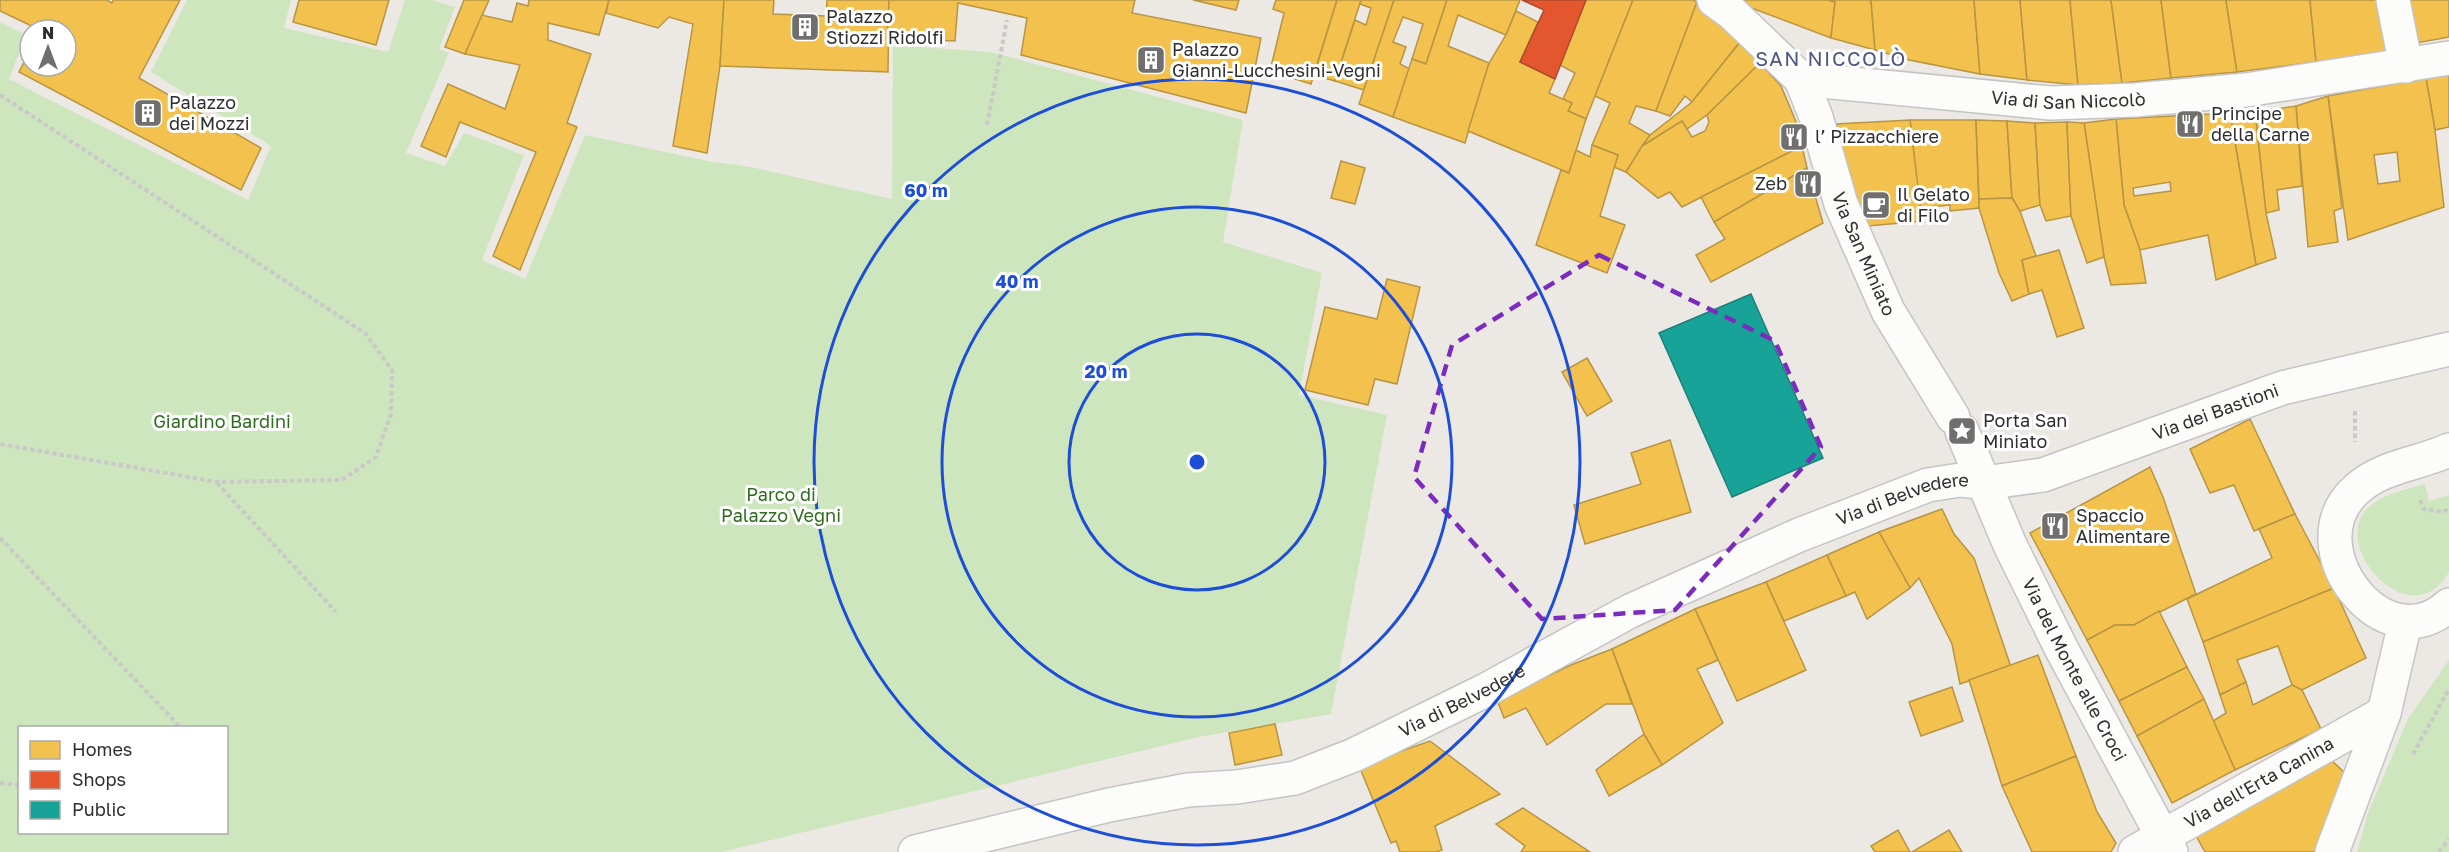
<svg xmlns="http://www.w3.org/2000/svg" width="2449" height="852" font-family="'Golos Text',sans-serif">
  <style>
    .green { fill: #cee6be; fill-rule: evenodd }
    .homes { fill: #f2c14e; stroke: #b79544; stroke-width: 1.5; fill-rule: evenodd }
    .shops { fill: #e4572e; stroke: #ad4b2e; stroke-width: 1.5 }
    .public { fill: #17a398; stroke: #1e8078; stroke-width: 1.5 }
    .lines { fill: none; stroke-linecap: round; stroke-linejoin: round }
    .minor-casing { stroke: #c5c4c5; stroke-width: 36 }
    .path { stroke: #c9c9c8; stroke-width: 4; stroke-dasharray: 4.5 3; stroke-linecap: butt }
    .minor { stroke: #fcfcfb; stroke-width: 33 }
    .marked { fill: none; stroke: #7b2cbf; stroke-width: 4.5; stroke-dasharray: 12 8; stroke-linejoin: round }
    .ring { fill: none; stroke: #1d4ed8; stroke-width: 3 }
    .labels { text-anchor: middle; stroke-width: 6; stroke-linejoin: round; paint-order: stroke }
    .poi-label { font-size: 18px; fill: #2e2e2e; stroke: #fff; text-anchor: start }
    .street-label { font-size: 18px; fill: #2e2e2e; stroke: #fff }
    .park-label { font-size: 18px; fill: #2c6e1b; stroke: #fff }
    .neighbourhood-label { font-size: 20px; letter-spacing: 1.5px; fill: #4d5680; stroke: #fff }
    .centre { fill: #1d4ed8; stroke: #fff; stroke-width: 3 }
    .ring-label { font-size: 18px; text-anchor: middle; font-weight: bold; fill: #1d4ed8; stroke: #fff; stroke-width: 6; stroke-linejoin: round; paint-order: stroke }
  </style>
  <rect width="100%" height="100%" fill="#ece8e4"/>
  <g class="green">
    <path d="M 187,0 L 291,0 L 284,28 L 388,52 L 405,0 L 432,0 L 455,7 L 439,49 L 449,53 L 406,153 L 445,166 L 464,133 L 524,155 L 482,260 L 525,279 L 585,135 L 713,162 L 751,167 L 892,199 L 893,45 L 991,52 L 1243,120 L 1223,242 L 1322,273 L 1299,395 L 1387,415 L 1331,714 L 1199,737 L 722,852 L 0,852 L 0,22 L 26,35 L 9,79 L 248,200 L 271,146 L 151,72 ZM 20,728 L 226,728 L 226,832 L 20,832 Z"/>
    <path d="M 2425,484 L 2429,501 L 2449,495 L 2449,572 C 2413,637 2331,550 2366,510 C 2380,494 2405,490 2425,484 Z"/>
    <polygon points="2449,660 2449,852 2357,852 2368,813 2408,719"/>
  </g>
  <g class="homes">
    <polygon points="0,0 107,0 112,3 113,0 180,0 139,78 261,148 241,190 19,72 30,51 30,66 66,66 66,30 40,30 0,11"/>
    <polygon points="299,0 389,0 376,45 293,22"/>
    <polygon points="464,0 489,0 465,54 445,47"/>
    <polygon points="529,0 609,0 599,35 548,23 548,40 591,54 567,123 577,127 520,270 493,256 536,152 460,122 446,157 421,146 448,84 505,109 520,65 465,54 482,15 512,22 517,3 528,6"/>
    <polygon points="609,0 724,0 720,66 707,153 673,146 693,24 669,17 658,28 606,13"/>
    <polygon points="724,0 774,0 773,14 826,16 827,0 889,0 888,72 720,66"/>
    <polygon points="889,0 1135,0 1132,13 1261,38 1246,113 1021,55 1027,18 958,3 955,41 887,38"/>
    <polygon points="1193,0 1239,0 1236,10"/>
    <polygon points="1276,0 1337,0 1311,84 1270,71 1284,13 1273,9"/>
    <polygon points="1337,0 1361,0 1335,81 1314,75"/>
    <polygon points="1361,0 1394,0 1364,90 1335,81 1355,20 1366,25 1371,8 1360,4"/>
    <polygon points="1394,0 1447,0 1426,64 1412,59 1423,24 1403,17 1393,42 1406,47 1400,64 1410,69 1393,117 1359,104"/>
    <polygon points="1447,0 1520,0 1506,35 1458,15 1448,46 1489,63 1465,143 1393,117 1412,59 1426,64"/>
    <polygon points="1586,0 1633,0 1586,119 1568,111 1572,103 1563,99 1575,73 1560,65"/>
    <polygon points="1633,0 1693,0 1697,2 1656,111 1636,106 1629,123 1650,135 1626,172 1614,167 1618,155 1592,145 1610,103 1595,96"/>
    <polygon points="1743,0 1828,0 1835,2 1831,38 1741,4"/>
    <polygon points="1828,0 1871,0 1875,50 1831,38 1835,2"/>
    <polygon points="1871,0 1974,0 1980,74 1909,60 1875,50"/>
    <polygon points="1974,0 2020,0 2027,80 1980,74"/>
    <polygon points="2020,0 2070,0 2078,85 2027,80"/>
    <polygon points="2070,0 2111,0 2122,83 2078,85"/>
    <polygon points="2111,0 2161,0 2171,78 2122,83"/>
    <polygon points="2161,0 2226,0 2237,72 2171,78"/>
    <polygon points="2226,0 2310,0 2316,62 2237,72"/>
    <polygon points="2310,0 2384,0 2393,55 2316,62"/>
    <polygon points="2403,0 2449,0 2449,37 2411,44"/>
    <polygon points="1697,2 1740,42 1692,102 1685,96 1670,116 1656,111"/>
    <polygon points="1516,11 1538,22 1520,62 1555,79 1549,93 1572,103 1568,111 1586,119 1569,173 1468,131 1489,63 1506,35"/>
    <polygon points="1740,42 1760,63 1707,115 1687,129 1682,121 1642,146 1650,135 1692,102"/>
    <polygon points="1760,63 1781,86 1797,124 1802,146 1682,207 1670,192 1658,198 1626,172 1642,146 1682,121 1692,137 1705,131 1709,122 1707,115"/>
    <polygon points="2449,73 2449,127 2435,130 2426,78"/>
    <path d="M 2426,78 L 2435,130 L 2444,207 L 2348,240 L 2328,96 ZM 2397,152 L 2400,181 L 2378,184 L 2374,155 Z"/>
    <polygon points="2328,96 2342,208 2334,211 2338,242 2308,247 2296,106"/>
    <polygon points="2296,106 2302,186 2277,190 2279,210 2266,213 2255,112"/>
    <polygon points="2255,112 2266,213 2276,258 2256,265 2230,113"/>
    <path d="M 2230,113 L 2256,265 L 2216,280 L 2208,235 L 2140,250 L 2124,205 L 2116,119 ZM 2170,182 L 2171,191 L 2134,196 L 2133,188 Z"/>
    <polygon points="2116,119 2124,205 2140,250 2146,283 2111,285 2104,257 2084,123"/>
    <polygon points="1910,120 1976,120 1979,208 1950,211 1950,205 1919,208"/>
    <polygon points="1910,120 1922,221 1868,226 1859,211 1836,124"/>
    <polygon points="1976,120 2007,121 2012,198 1979,199"/>
    <polygon points="2007,121 2035,123 2040,205 2020,211 2012,198"/>
    <polygon points="2067,122 2071,216 2046,221 2040,205 2035,123"/>
    <polygon points="2067,122 2084,123 2104,257 2087,263 2071,216"/>
    <polygon points="1592,145 1618,155 1600,216 1625,225 1607,273 1536,245 1561,170 1569,173 1576,150 1590,157"/>
    <polygon points="1802,146 1807,168 1714,222 1701,197"/>
    <polygon points="1341,161 1365,168 1355,204 1331,198"/>
    <polygon points="1807,168 1823,223 1711,282 1696,255 1725,239 1714,222"/>
    <polygon points="2012,198 2020,211 2036,256 2022,260 2029,294 2012,301 1999,273 1979,208 1979,199"/>
    <polygon points="2059,250 2084,328 2057,337 2042,290 2029,294 2022,260"/>
    <polygon points="1387,279 1420,287 1397,384 1375,379 1368,405 1305,390 1325,307 1377,319"/>
    <polygon points="1587,358 1612,401 1587,416 1562,372"/>
    <polygon points="2250,419 2295,514 2254,531 2234,485 2210,493 2190,449"/>
    <polygon points="1670,440 1691,512 1585,544 1574,505 1641,484 1631,453"/>
    <polygon points="2150,467 2163,497 2196,594 2134,625 2115,625 2087,640 2030,533"/>
    <polygon points="1942,509 1954,534 1974,558 2011,667 1960,684 1952,644 1919,578 1910,588 1879,532"/>
    <polygon points="2295,514 2334,588 2203,642 2187,599 2272,558 2259,529"/>
    <polygon points="1879,532 1910,588 1867,619 1855,592 1846,596 1827,555"/>
    <polygon points="1827,555 1846,596 1784,621 1766,582"/>
    <polygon points="1766,582 1806,670 1737,701 1695,609"/>
    <polygon points="2334,588 2366,658 2302,690 2292,685 2278,646 2237,660 2246,682 2220,695 2203,642"/>
    <polygon points="1695,609 1718,660 1697,669 1723,723 1662,765 1644,734 1612,649"/>
    <polygon points="2159,611 2187,667 2119,701 2087,640 2115,625 2134,625"/>
    <polygon points="1612,649 1632,704 1606,704 1547,745 1526,708 1504,718 1497,700 1571,665"/>
    <polygon points="2038,655 2076,756 2002,786 1969,680"/>
    <polygon points="2187,667 2204,699 2137,736 2119,701"/>
    <polygon points="2246,682 2253,705 2292,685 2302,690 2321,729 2235,770 2213,721 2226,713 2220,695"/>
    <polygon points="1952,687 1963,721 1921,736 1909,702"/>
    <polygon points="2204,699 2235,770 2172,803 2137,736"/>
    <polygon points="1275,724 1282,755 1235,765 1229,733"/>
    <polygon points="1644,734 1662,765 1609,796 1596,770"/>
    <polygon points="1430,741 1500,794 1435,826 1442,850 1436,852 1400,852 1396,841 1391,843 1359,766"/>
    <polygon points="2076,756 2097,812 2116,843 2111,852 2032,852 2002,786"/>
    <polygon points="2329,758 2345,773 2321,852 2205,852 2194,832"/>
    <polygon points="1523,808 1590,852 1521,852 1525,846 1496,824"/>
    <polygon points="1898,830 1910,852 1875,852 1871,846"/>
    <polygon points="1949,830 1962,852 1912,852"/>
  </g>
  <polygon class="shops" points="1522,0 1586,0 1555,79 1520,62 1544,10"/>
  <polygon class="public" points="1751,294 1823,458 1732,497 1659,333"/>
  <g class="lines">
    <g class="minor-casing">
      <g id="minor">
        <path id="s1" d="M 1714,0 L 1732,13 L 1801,79 L 2050,103 L 2135,100 L 2246,90 L 2449,58"/>
        <polyline points="2393,0 2406,66"/>
        <path id="s2" d="M 1801,79 L 1816,117 L 1841,204 L 1888,311 L 1953,417"/>
        <path id="s3" d="M 1962,431 L 2010,545 L 2061,648 L 2171,852"/>
        <path d="M 2449,450 C 2419,464 2382,466 2357,489 C 2292,546 2385,665 2449,605"/>
        <path id="s4" d="M 915,852 L 1109,805 L 1188,790 L 1237,787 L 1295,778 L 1354,755 L 1486,690 L 1630,611 L 1799,535 L 1928,485 L 1960,480 L 1984,483 L 2043,475 L 2282,388 L 2449,349"/>
        <path id="s5" d="M 2135,852 L 2384,713"/>
        <polyline points="2332,852 2384,713 2405,623"/>
      </g>
    </g>
    <g class="path">
      <polyline points="0,95 365,333 392,370 391,414 376,457 342,480 217,482 0,444"/>
      <polyline points="987,125 1007,20"/>
      <polyline points="2355,411 2355,442"/>
      <polyline points="217,483 336,612"/>
      <polyline points="2420,500 2424,509 2442,512 2449,509"/>
      <polyline points="0,538 181,728"/>
      <polyline points="2413,754 2449,689"/>
      <polyline points="0,783 20,785"/>
      <polyline points="2439,852 2449,839"/>
    </g>
    <use href="#minor" class="minor"/>
  </g>
  <path class="marked" d="M 1599,255 L 1775,341 L 1821,447 L 1675,610 L 1542,619 L 1414,477 L 1452,345 Z"/>
  <g class="ring">
    <circle cx="1197" cy="462" r="128"/>
    <circle cx="1197" cy="462" r="255"/>
    <circle cx="1197" cy="462" r="383"/>
  </g>
  <defs>
    <g id="building-square" transform="scale(1.5)"><rect x="-9" y="-9" width="18" height="18" rx="4" fill="#706f6e" stroke="#fff"/><path d="M-4-6H4V6H1V3H-1V6H-4ZM-2.5-4.3h1.7v1.8h-1.7ZM.8-4.3h1.7v1.8H.8ZM-2.5-1h1.7V.8h-1.7ZM.8-1h1.7V.8H.8Z" fill="#fff"/></g>
    <g id="restaurant-square" transform="scale(1.5)"><rect x="-9" y="-9" width="18" height="18" rx="4" fill="#706f6e" stroke="#fff"/><path d="M-5-6h1v4h1v-4h1v4h1v-4h1v5L-1.5 .5V6h-2V.5L-5-1ZM5-6V6H3V1.5H1.5Q1.5-4 5-6Z" fill="#fff"/></g>
    <g id="cafe-square" transform="scale(1.5)"><rect x="-9" y="-9" width="18" height="18" rx="4" fill="#706f6e" stroke="#fff"/><path d="M-5.5-4.5H6V0H3Q3 3.5 0 3.5H-2.5Q-5.5 3.5-5.5 0ZM3-3.2v2h1.7v-2ZM-6 4.5H4V6H-6Z" fill="#fff"/></g>
    <g id="sight-square" transform="scale(1.5)"><rect x="-9" y="-9" width="18" height="18" rx="4" fill="#706f6e" stroke="#fff"/><path d="M0-6L1.8-2.2L6-1.7L2.9 1.2L3.7 5.4L0 3.3L-3.7 5.4L-2.9 1.2L-6-1.7L-1.8-2.2Z" fill="#fff"/></g>
  </defs>
  <g fill-rule="evenodd">
    <use href="#building-square" x="805" y="27"/>
    <use href="#building-square" x="1151" y="60"/>
    <use href="#building-square" x="148" y="113"/>
    <use href="#restaurant-square" x="2190" y="124"/>
    <use href="#restaurant-square" x="1794" y="137"/>
    <use href="#restaurant-square" x="1808" y="184"/>
    <use href="#cafe-square" x="1876" y="205"/>
    <use href="#sight-square" x="1962" y="431"/>
    <use href="#restaurant-square" x="2055" y="526"/>
  </g>
  <g class="labels">
    <g class="poi-label">
      <text x="826" y="23">Palazzo<tspan x="826" dy="21">Stiozzi Ridolfi</tspan></text>
      <text x="1172" y="56">Palazzo<tspan x="1172" dy="21">Gianni-Lucchesini-Vegni</tspan></text>
      <text x="169" y="109">Palazzo<tspan x="169" dy="21">dei Mozzi</tspan></text>
      <text x="2211" y="120">Principe<tspan x="2211" dy="21">della Carne</tspan></text>
      <text x="1815" y="143">l’ Pizzacchiere</text>
      <text x="1787" y="190" text-anchor="end">Zeb</text>
      <text x="1897" y="201">Il Gelato<tspan x="1897" dy="21">di Filo</tspan></text>
      <text x="1983" y="427">Porta San<tspan x="1983" dy="21">Miniato</tspan></text>
      <text x="2076" y="522">Spaccio<tspan x="2076" dy="21">Alimentare</tspan></text>
    </g>
    <g class="street-label">
      <text dy="6" stroke="none"><textPath href="#s1" startOffset="386">Via di San Niccolò</textPath></text>
      <text dy="6" stroke="none"><textPath href="#s2" startOffset="186">Via San Miniato</textPath></text>
      <text dy="6" stroke="none"><textPath href="#s4" startOffset="1386">Via dei Bastioni</textPath></text>
      <text dy="6" stroke="none"><textPath href="#s4" startOffset="1058">Via di Belvedere</textPath></text>
      <text dy="6" stroke="none"><textPath href="#s3" startOffset="264">Via del Monte alle Croci</textPath></text>
      <text dy="6" stroke="none"><textPath href="#s4" startOffset="572">Via di Belvedere</textPath></text>
      <text dy="6" stroke="none"><textPath href="#s5" startOffset="142">Via dell'Erta Canina</textPath></text>
    </g>
    <g class="park-label">
      <text x="222" y="428">Giardino Bardini</text>
      <text x="781" y="501">Parco di<tspan x="781" dy="21">Palazzo Vegni</tspan></text>
    </g>
    <g class="neighbourhood-label">
      <text x="1831" y="66">SAN NICCOLÒ</text>
    </g>
  </g>
  <circle cx="1197" cy="462" r="9" class="centre"/>
  <g class="ring-label">
    <text x="926" y="197">60 m</text>
    <text x="1017" y="288">40 m</text>
    <text x="1106" y="378">20 m</text>
  </g>
  <rect x="18" y="726" width="210" height="108" fill="#ffffff" stroke="#ababab" stroke-width="1.5"/>
  <rect x="30" y="741" width="30" height="18" fill="#f2c14e" stroke="#ababab" stroke-width="1.5"/>
  <text x="72" y="756" font-size="18" fill="#2e2e2e">Homes</text>
  <rect x="30" y="771" width="30" height="18" fill="#e4572e" stroke="#ababab" stroke-width="1.5"/>
  <text x="72" y="786" font-size="18" fill="#2e2e2e">Shops</text>
  <rect x="30" y="801" width="30" height="18" fill="#17a398" stroke="#ababab" stroke-width="1.5"/>
  <text x="72" y="816" font-size="18" fill="#2e2e2e">Public</text>
  <g transform="translate(48 48)"><circle r="28" fill="#ffffff" stroke="#ababab" stroke-width="1.5"/>
  <path d="M0-4.5L10 22L0 15L-10 22Z" fill="#706f6e"/>
  <text y="-9" font-size="16" font-weight="bold" text-anchor="middle" fill="#2e2e2e">N</text>
  </g>
</svg>
